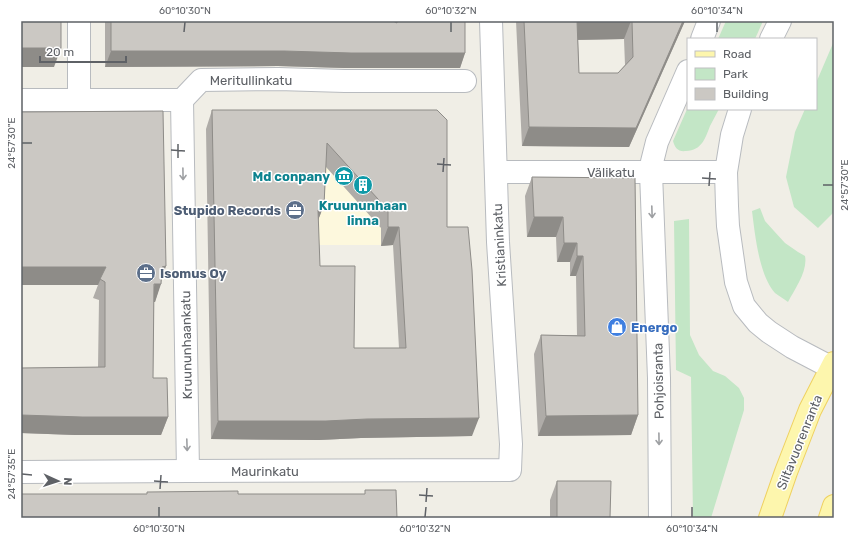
<svg xmlns="http://www.w3.org/2000/svg" width="855" height="539" font-family="Rubik,sans-serif">
  <style>
    .commercial { fill: #fdf8dd }
    .green { fill: #c3e6c6 }
    .lines { fill: none; stroke-linecap: round; stroke-linejoin: round }
    .minor-casing { stroke: #b8bbbf; stroke-width: 24 }
    .major-casing { stroke: #efd160; stroke-width: 24 }
    .minor { stroke: #fff; stroke-width: 22 }
    .major { stroke: #fdf6ad; stroke-width: 22 }
    .wall { fill: #afaca8; fill-rule: evenodd }
    .shaded-wall { fill: #8e8c88 }
    .building { fill: #cbc8c3; stroke: #8e8c88; fill-rule: evenodd }
    .oneway { stroke: #9ea0a3 }
    .ticks { fill: none; stroke: #5e6166; stroke-width: 1.5 }
    .labels { text-anchor: middle; stroke-width: 3; stroke-linejoin: round; paint-order: stroke }
    .street-label { font-size: 13px; fill: #5e6166; stroke: #fff }
    .culture-label { font-size: 13px; font-weight: bold; fill: #0d838f; stroke: #fff; text-anchor: end }
    .service-label { font-size: 13px; font-weight: bold; fill: #4e5e75; stroke: #fff; text-anchor: end }
    .shop-label { font-size: 13px; font-weight: bold; fill: #366cbe; stroke: #fff; text-anchor: start }
    .neatline { fill: none; stroke: #5e6166; stroke-width: 1.5 }
    .ticks-label { font-size: 10px; text-anchor: middle; fill: #5e6166 }
  </style>
  <rect width="100%" height="100%" fill="#f0eee6"/>
  <polygon class="commercial" points="284,129 441,245 312,245"/>
  <g class="green">
    <polygon points="726,21 763,21 755,39 718,39"/>
    <polygon points="834,41 834,212 818,228 794,207 786,177 795,132 805,109 816,109 816,83"/>
    <path d="M 688,107 L 688,109 L 719,109 C 716,115 713,120 710,126 C 705,139 702,150 686,151 C 678,152 675,148 673,141 Z"/>
    <path d="M 760,208 L 765,221 L 774,231 L 785,243 L 798,252 L 805,256 C 808,271 795,289 788,302 C 784,299 779,296 775,293 C 759,275 755,235 752,211 Z"/>
    <polygon points="689,219 690,335 699,355 713,371 725,376 739,388 744,398 744,410 711,518 693,518 691,377 676,370 674,221"/>
  </g>
  <g class="lines">
    <g class="minor-casing">
      <g id="minor">
        <polyline points="702,39 709,21"/>
        <polyline points="771,39 780,21"/>
        <polyline points="21,100 182,100 201,80 278,79 345,81 465,81"/>
        <polyline points="79,100 79,21"/>
        <polyline points="182,100 188,471"/>
        <polyline points="740,109 732,135 726,172 727,206 728,226 736,282 744,306 758,323 769,332 792,347 834,369"/>
        <polyline points="496,172 726,172"/>
        <polyline points="21,472 188,471 510,470 511,444 498,242 491,21"/>
        <polyline points="660,518 659,378 651,173 652,162 657,142 688,71"/>
      </g>
    </g>
    <g class="major-casing">
      <g id="major">
        <polyline points="770,518 786,472 810,410 834,363"/>
        <polyline points="830,518 834,506"/>
      </g>
    </g>
    <use href="#minor" class="minor"/>
    <use href="#major" class="major"/>
  </g>
  <g class="wall">
    <polygon points="105,21 465,21 465,53 460,68 345,68 278,66 105,67"/>
    <path d="M 516,21 L 685,21 L 629,147 L 522,146 ZM 624,39 L 625,65 L 618,73 L 579,73 L 578,40 Z"/>
    <path d="M 212,110 L 437,110 L 447,227 L 472,436 L 361,438 L 319,440 L 211,439 L 206,129 ZM 326,167 L 381,228 L 381,246 L 393,245 L 399,348 L 354,348 L 320,266 L 318,220 L 324,205 Z"/>
    <polygon points="532,177 635,178 638,415 631,435 538,436 534,354 541,335 577,335 576,276 570,276 570,262 557,262 556,237 527,237 525,196"/>
    <polygon points="166,266 162,278 155,302 154,302 153,378 168,417 161,435 75,435 21,433 21,368 98,367 99,300 93,298 98,285 21,285"/>
    <polygon points="557,481 610,518 550,518 550,500"/>
  </g>
  <g class="shaded-wall">
    <polygon points="577,21 631,21 624,39 570,40"/>
    <polygon points="683,21 685,21 629,147 522,146 529,127 636,128"/>
    <polygon points="21,48 61,48 54,67 21,67"/>
    <polygon points="111,51 284,51 465,53 460,68 345,68 278,66 105,67"/>
    <polygon points="324,205 317,223 318,210"/>
    <polygon points="534,217 563,217 556,237 527,237"/>
    <polygon points="388,227 399,227 393,245 381,246"/>
    <polygon points="564,243 577,243 570,262 557,262"/>
    <polygon points="577,256 583,256 576,276 570,276"/>
    <polygon points="166,266 159,284 161,284 155,302 148,302 162,267"/>
    <polygon points="21,267 106,267 98,285 21,285"/>
    <polygon points="21,415 168,417 161,435 75,435 21,433"/>
    <polygon points="638,415 631,435 538,436 546,416"/>
    <polygon points="479,418 472,436 361,438 319,440 211,439 218,421"/>
  </g>
  <g class="building">
    <rect x="21" y="21" width="40" height="27"/>
    <polygon points="111,21 393,21 397,23 397,21 465,21 465,53 351,53 284,51 111,51"/>
    <polygon points="524,21 586,21 577,21 579,73 618,73 633,57 632,21 683,21 636,128 529,127"/>
    <path d="M 212,110 L 437,110 L 447,120 L 447,227 L 468,227 L 472,270 L 479,418 L 367,419 L 326,421 L 218,421 ZM 327,143 L 388,210 L 388,227 L 399,227 L 406,348 L 354,348 L 355,266 L 320,266 L 318,210 L 324,205 Z"/>
    <polygon points="163,111 166,266 162,267 161,284 154,284 153,378 167,378 168,417 82,417 21,415 21,368 105,367 105,282 100,279 106,267 21,267 21,112"/>
    <polygon points="532,177 635,178 638,415 546,416 541,335 585,336 583,256 577,256 577,243 564,243 563,217 534,217"/>
    <polygon points="557,481 611,481 610,518 557,518"/>
    <polygon points="365,490 396,490 397,518 21,518 21,494 147,494 147,492 238,491 238,494 365,494"/>
  </g>
  <defs><path id="oneway-shaft" d="M-6 0H5M1.5-3L5.5 0L1.5 3" fill="none" stroke-width="1.6" stroke-linecap="round" stroke-linejoin="round"/></defs>
  <g class="oneway">
    <use href="#oneway-shaft" transform="translate(183 174) rotate(89)"/>
    <use href="#oneway-shaft" transform="translate(652 212) rotate(88)"/>
    <use href="#oneway-shaft" transform="translate(659 439) rotate(89)"/>
    <use href="#oneway-shaft" transform="translate(187 445) rotate(88)"/>
  </g>
  <path class="ticks" d="M 184,32 L 185,22M 451,32 L 451,22M 717,32 L 717,22M 22,143 L 32,143M 171,150 L 185,151M 178,158 L 178,144M 437,164 L 451,165M 443,172 L 444,158M 702,178 L 716,179M 823,185 L 833,185M 709,186 L 710,172M 22,474 L 32,475M 154,481 L 168,482M 160,489 L 161,475M 419,495 L 433,496M 426,502 L 427,488M 159,517 L 159,507M 425,517 L 426,507M 692,517 L 692,507"/>
  <defs>
    <g id="museum-disc" transform="scale(1)"><circle r="9.5" fill="#0f9aa8" stroke="#fff"/><path d="M0-6L6-3V-2H-6V-3ZM-5-1h2V3h-2ZM-1-1h2V3h-2ZM3-1h2V3H3ZM-6 4H6V6H-6Z" fill="#fff"/></g>
    <g id="building-disc" transform="scale(1)"><circle r="9.5" fill="#0f9aa8" stroke="#fff"/><path d="M-4-6H4V6H1V3H-1V6H-4ZM-2.5-4.3h1.7v1.8h-1.7ZM.8-4.3h1.7v1.8H.8ZM-2.5-1h1.7V.8h-1.7ZM.8-1h1.7V.8H.8Z" fill="#fff"/></g>
    <g id="office-disc" transform="scale(1)"><circle r="9.5" fill="#5c6f8a" stroke="#fff"/><path d="M-6-3h4V-5.5h4V-3h4V5H-6ZM-1-4.5V-3h2v-1.5ZM-6 0V1H6V0Z" fill="#fff"/></g>
    <g id="shop-disc" transform="scale(1)"><circle r="9.5" fill="#3f7fe0" stroke="#fff"/><path d="M-5-2.5h2.3a2.7 3.5 0 0 1 5.4 0H5L5.5 6h-11ZM-1.5-2.5h3a1.5 2.3 0 0 0-3 0Z" fill="#fff"/></g>
  </defs>
  <g fill-rule="evenodd">
    <use href="#museum-disc" x="344" y="176"/>
    <use href="#building-disc" x="363" y="185"/>
    <use href="#office-disc" x="295" y="210"/>
    <use href="#office-disc" x="146" y="273"/>
    <use href="#shop-disc" x="617" y="327"/>
  </g>
  <g class="labels">
    <g class="street-label">
      <text x="251" y="85">Meritullinkatu</text>
      <text x="611" y="177">Välikatu</text>
      <text transform="translate(499 245) rotate(-93)" y="5">Kristianinkatu</text>
      <text transform="translate(186 345) rotate(-91)" y="5">Kruununhaankatu</text>
      <text transform="translate(658 381) rotate(-91)" y="5">Pohjoisranta</text>
      <text transform="translate(799 442) rotate(-68)" y="5">Siltavuorenranta</text>
      <text x="265" y="476">Maurinkatu</text>
    </g>
    <g class="culture-label">
      <text x="330" y="181">Md conpany</text>
      <text x="363" y="210" text-anchor="middle">Kruununhaan<tspan x="363" dy="15">linna</tspan></text>
    </g>
    <g class="service-label">
      <text x="281" y="215">Stupido Records</text>
      <text x="160" y="278" text-anchor="start">Isomus Oy</text>
    </g>
    <g class="shop-label">
      <text x="631" y="332">Energo</text>
    </g>
  </g>
  <rect width="855" height="539" fill="none" stroke="#ffffff" stroke-width="44"/>
  <rect x="687" y="38" width="130" height="72" fill="#ffffff" stroke="#bfc0c2"/>
  <rect x="695" y="51" width="20" height="6" fill="#fdf6ad" stroke="#bfc0c2"/>
  <text x="723" y="58" font-size="12" fill="#5e6166">Road</text>
  <rect x="695" y="68" width="20" height="12" fill="#c3e6c6" stroke="#bfc0c2"/>
  <text x="723" y="78" font-size="12" fill="#5e6166">Park</text>
  <rect x="695" y="88" width="20" height="12" fill="#cbc8c3" stroke="#bfc0c2"/>
  <text x="723" y="98" font-size="12" fill="#5e6166">Building</text>
  <g transform="translate(58 481) rotate(93)" stroke="#ffffff" stroke-width="3" paint-order="stroke">
  <path d="M0-3L7 15L0 10L-7 15Z" fill="#5e6166"/>
  <text y="-6" font-size="11" font-weight="bold" text-anchor="middle" fill="#5e6166">N</text>
  </g>
  <path d="M40 56v6h86v-6" fill="none" stroke="#5e6166" stroke-width="2"/>
  <text x="46" y="56" font-size="12" fill="#5e6166" stroke="#ffffff" stroke-width="3" paint-order="stroke">20 m</text>
  <rect x="22" y="22" width="811" height="495" class="neatline"/>
  <g class="ticks-label">
    <text x="185" y="14">60°10'30"N</text>
    <text x="451" y="14">60°10'32"N</text>
    <text x="717" y="14">60°10'34"N</text>
    <text transform="translate(11 143) rotate(-90)" y="4">24°57'30"E</text>
    <text transform="translate(844 185) rotate(-90)" y="4">24°57'30"E</text>
    <text transform="translate(11 474) rotate(-90)" y="4">24°57'35"E</text>
    <text x="159" y="532">60°10'30"N</text>
    <text x="425" y="532">60°10'32"N</text>
    <text x="692" y="532">60°10'34"N</text>
  </g>
</svg>
